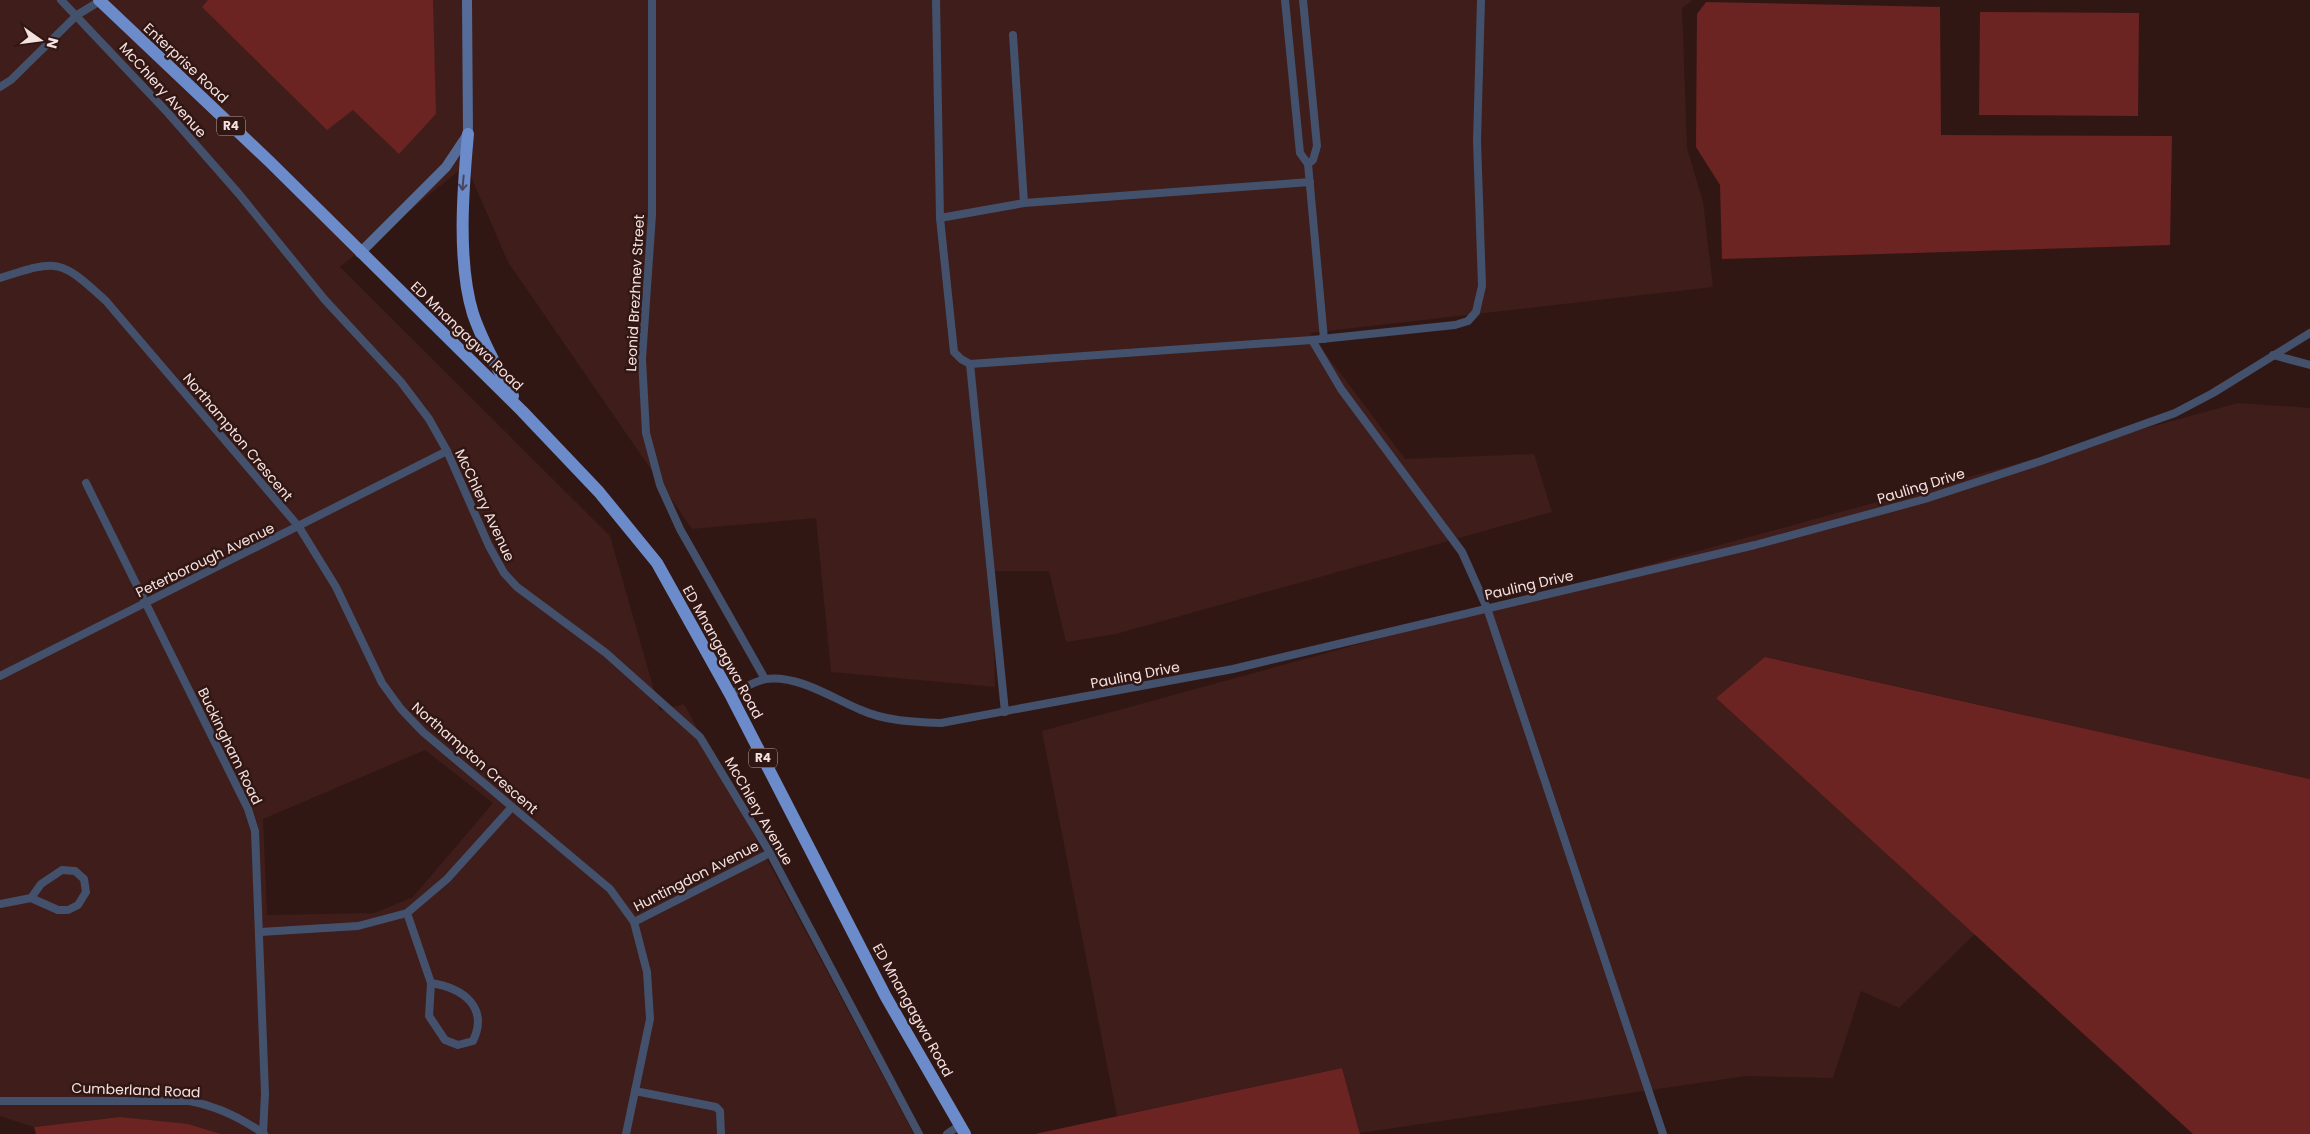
<svg xmlns="http://www.w3.org/2000/svg" width="2310" height="1134" font-family="Poppins,sans-serif">
  <style>
    .built { fill: #3e1d1a; fill-rule: evenodd }
    .green { fill: #6b2421 }
    .lines { fill: none; stroke-linecap: round; stroke-linejoin: round }
    .minor { stroke: #43516c; stroke-width: 8 }
    .secondary { stroke: #566c98; stroke-width: 10 }
    .trunk { stroke: #6c8bca; stroke-width: 12 }
    .oneway { stroke: #49455d }
    .labels { text-anchor: middle; stroke-width: 5; stroke-linejoin: round; paint-order: stroke }
    .shield { fill: #311714; stroke: #baa5a3; stroke-width: 1 }
    .shield-label { font-size: 12px; font-weight: bold; fill: #f5e2e0 }
    .street-label { font-size: 14px; fill: #f5e2e0; stroke: #311714 }
  </style>
  <rect width="100%" height="100%" fill="#311714"/>
  <g class="built">
    <path d="M 0,0 L 1693,0 L 1682,8 L 1687,148 L 1703,202 L 1713,287 L 1310,333 L 1405,459 L 1534,454 L 1552,512 L 1116,634 L 1066,642 L 1049,571 L 992,571 L 995,687 L 831,672 L 816,518 L 692,529 L 508,262 L 466,165 L 340,267 L 610,536 L 660,711 L 684,704 L 914,1134 L 221,1134 L 198,1127 L 120,1117 L 34,1127 L 0,1116 ZM 425,750 L 493,803 L 413,897 L 375,913 L 267,915 L 263,819 Z"/>
    <polygon points="2238,403 2310,408 2310,779 1766,657 1716,698 1975,934 1899,1008 1861,991 1833,1078 1746,1076 1360,1133 1342,1068 1117,1116 1042,731"/>
  </g>
  <g class="green">
    <polygon points="208,0 433,0 436,114 399,154 353,110 327,130 202,7"/>
    <polygon points="1706,2 1940,7 1941,135 2172,136 2170,245 1722,259 1720,185 1696,147 1697,14"/>
    <polygon points="1980,12 2139,13 2138,116 1979,115"/>
    <polygon points="1765,657 2310,779 2310,1134 2193,1134 1716,698"/>
    <polygon points="1342,1068 1360,1134 1035,1134"/>
    <polygon points="120,1117 188,1124 221,1134 36,1134 34,1127"/>
  </g>
  <g class="lines">
    <g class="minor">
      <polyline points="61,0 168,113 239,194 325,300 401,382 429,419 447,451 489,546 504,573 517,587 606,653 700,737 770,853 919,1134"/>
      <polyline points="652,0 652,215 642,359 646,433 660,485 680,529 765,679"/>
      <polyline points="936,0 940,218 954,352 961,359 970,364 1005,712"/>
      <polyline points="1285,0 1300,153 1308,164 1324,339"/>
      <polyline points="1303,0 1317,146 1313,160 1308,164"/>
      <polyline points="1013,35 1024,203"/>
      <polyline points="0,87 11,80 77,15 100,1"/>
      <polyline points="940,218 1024,203 1310,182"/>
      <path d="M 0,278 C 59,259 60,259 106,301 L 299,527 L 336,587 L 382,683 L 401,709 L 423,732 L 610,889 L 634,922 L 647,972 L 650,1019 L 626,1134"/>
      <polyline points="1312,340 1341,389 1462,552 1487,608 1663,1134"/>
      <polyline points="2273,355 2310,365"/>
      <polyline points="970,364 1312,340 1455,325 1468,321 1476,312 1482,286 1477,141 1481,0"/>
      <polyline points="86,483 248,809 255,831 265,1094 263,1133"/>
      <polyline points="0,676 447,451"/>
      <path d="M 730,694 C 741,690 755,681 766,679 C 799,675 832,698 861,710 C 885,721 914,722 941,723 L 1233,669 L 1755,545 L 1925,499 L 2041,461 L 2175,413 L 2213,393 L 2310,333"/>
      <polyline points="0,904 31,898 58,910 68,910 78,905 86,892 84,879 75,871 62,870 41,884 31,898"/>
      <path d="M 407,913 L 431,983 L 429,1016 L 445,1040 L 458,1045 L 473,1041 C 489,1007 463,988 431,983"/>
      <polyline points="634,922 770,853"/>
      <polyline points="260,932 358,926 407,913 447,879 512,807"/>
      <polyline points="635,1091 716,1107 720,1111 721,1134"/>
      <path d="M 0,1101 L 189,1101 C 217,1106 240,1117 264,1134"/>
      <polyline points="947,1134 960,1125"/>
    </g>
    <polyline class="secondary" points="360,253 446,167 468,134 467,0"/>
    <g class="trunk">
      <polyline points="99,0 270,162 522,411 599,492 657,563 730,694 886,997 965,1134"/>
      <path d="M 468,134 C 463,188 457,262 473,314 C 483,343 498,370 513,396"/>
    </g>
  </g>
  <defs><path id="oneway-shaft" d="M-6 0H5M1.5-3L5.5 0L1.5 3" fill="none" stroke-width="1.6" stroke-linecap="round" stroke-linejoin="round" transform="scale(1.25)"/></defs>
  <use class="oneway" href="#oneway-shaft" transform="translate(463 183) rotate(95)"/>
  <g class="labels">
    <g class="shield">
      <rect x="217" y="116.5" width="28" height="19" rx="4"/>
      <rect x="749" y="748.5" width="28" height="19" rx="4"/>
    </g>
    <g class="shield-label">
      <text x="231" y="130">R4</text>
      <text x="763" y="762">R4</text>
    </g>
    <g class="street-label">
      <text transform="translate(186 63) rotate(43)" y="5">Enterprise Road</text>
      <text transform="translate(163 90) rotate(48)" y="5">McChlery Avenue</text>
      <text transform="translate(635 293) rotate(-87)" y="5">Leonid Brezhnev Street</text>
      <text transform="translate(467 336) rotate(44)" y="5">ED Mnangagwa Road</text>
      <text transform="translate(238 437) rotate(50)" y="5">Northampton Crescent</text>
      <text transform="translate(1921 486) rotate(-17)" y="5">Pauling Drive</text>
      <text transform="translate(485 505) rotate(65)" y="5">McChlery Avenue</text>
      <text transform="translate(205 560) rotate(-26)" y="5">Peterborough Avenue</text>
      <text transform="translate(1529 585) rotate(-13)" y="5">Pauling Drive</text>
      <text transform="translate(723 652) rotate(61)" y="5">ED Mnangagwa Road</text>
      <text transform="translate(1135 675) rotate(-11)" y="5">Pauling Drive</text>
      <text transform="translate(230 746) rotate(64)" y="5">Buckingham Road</text>
      <text transform="translate(475 758) rotate(41)" y="5">Northampton Crescent</text>
      <text transform="translate(759 811) rotate(60)" y="5">McChlery Avenue</text>
      <text transform="translate(696 876) rotate(-27)" y="5">Huntingdon Avenue</text>
      <text transform="translate(913 1010) rotate(61)" y="5">ED Mnangagwa Road</text>
      <text transform="translate(136 1090) rotate(2)" y="5">Cumberland Road</text>
    </g>
  </g>
  <g transform="translate(40 40) rotate(104)" stroke="#311714" stroke-width="4" paint-order="stroke">
  <path d="M0-4L9 19L0 12L-9 19Z" fill="#f5e2e0"/>
  <text y="-8" font-size="14" font-weight="bold" text-anchor="middle" fill="#f5e2e0">N</text>
  </g>
</svg>
